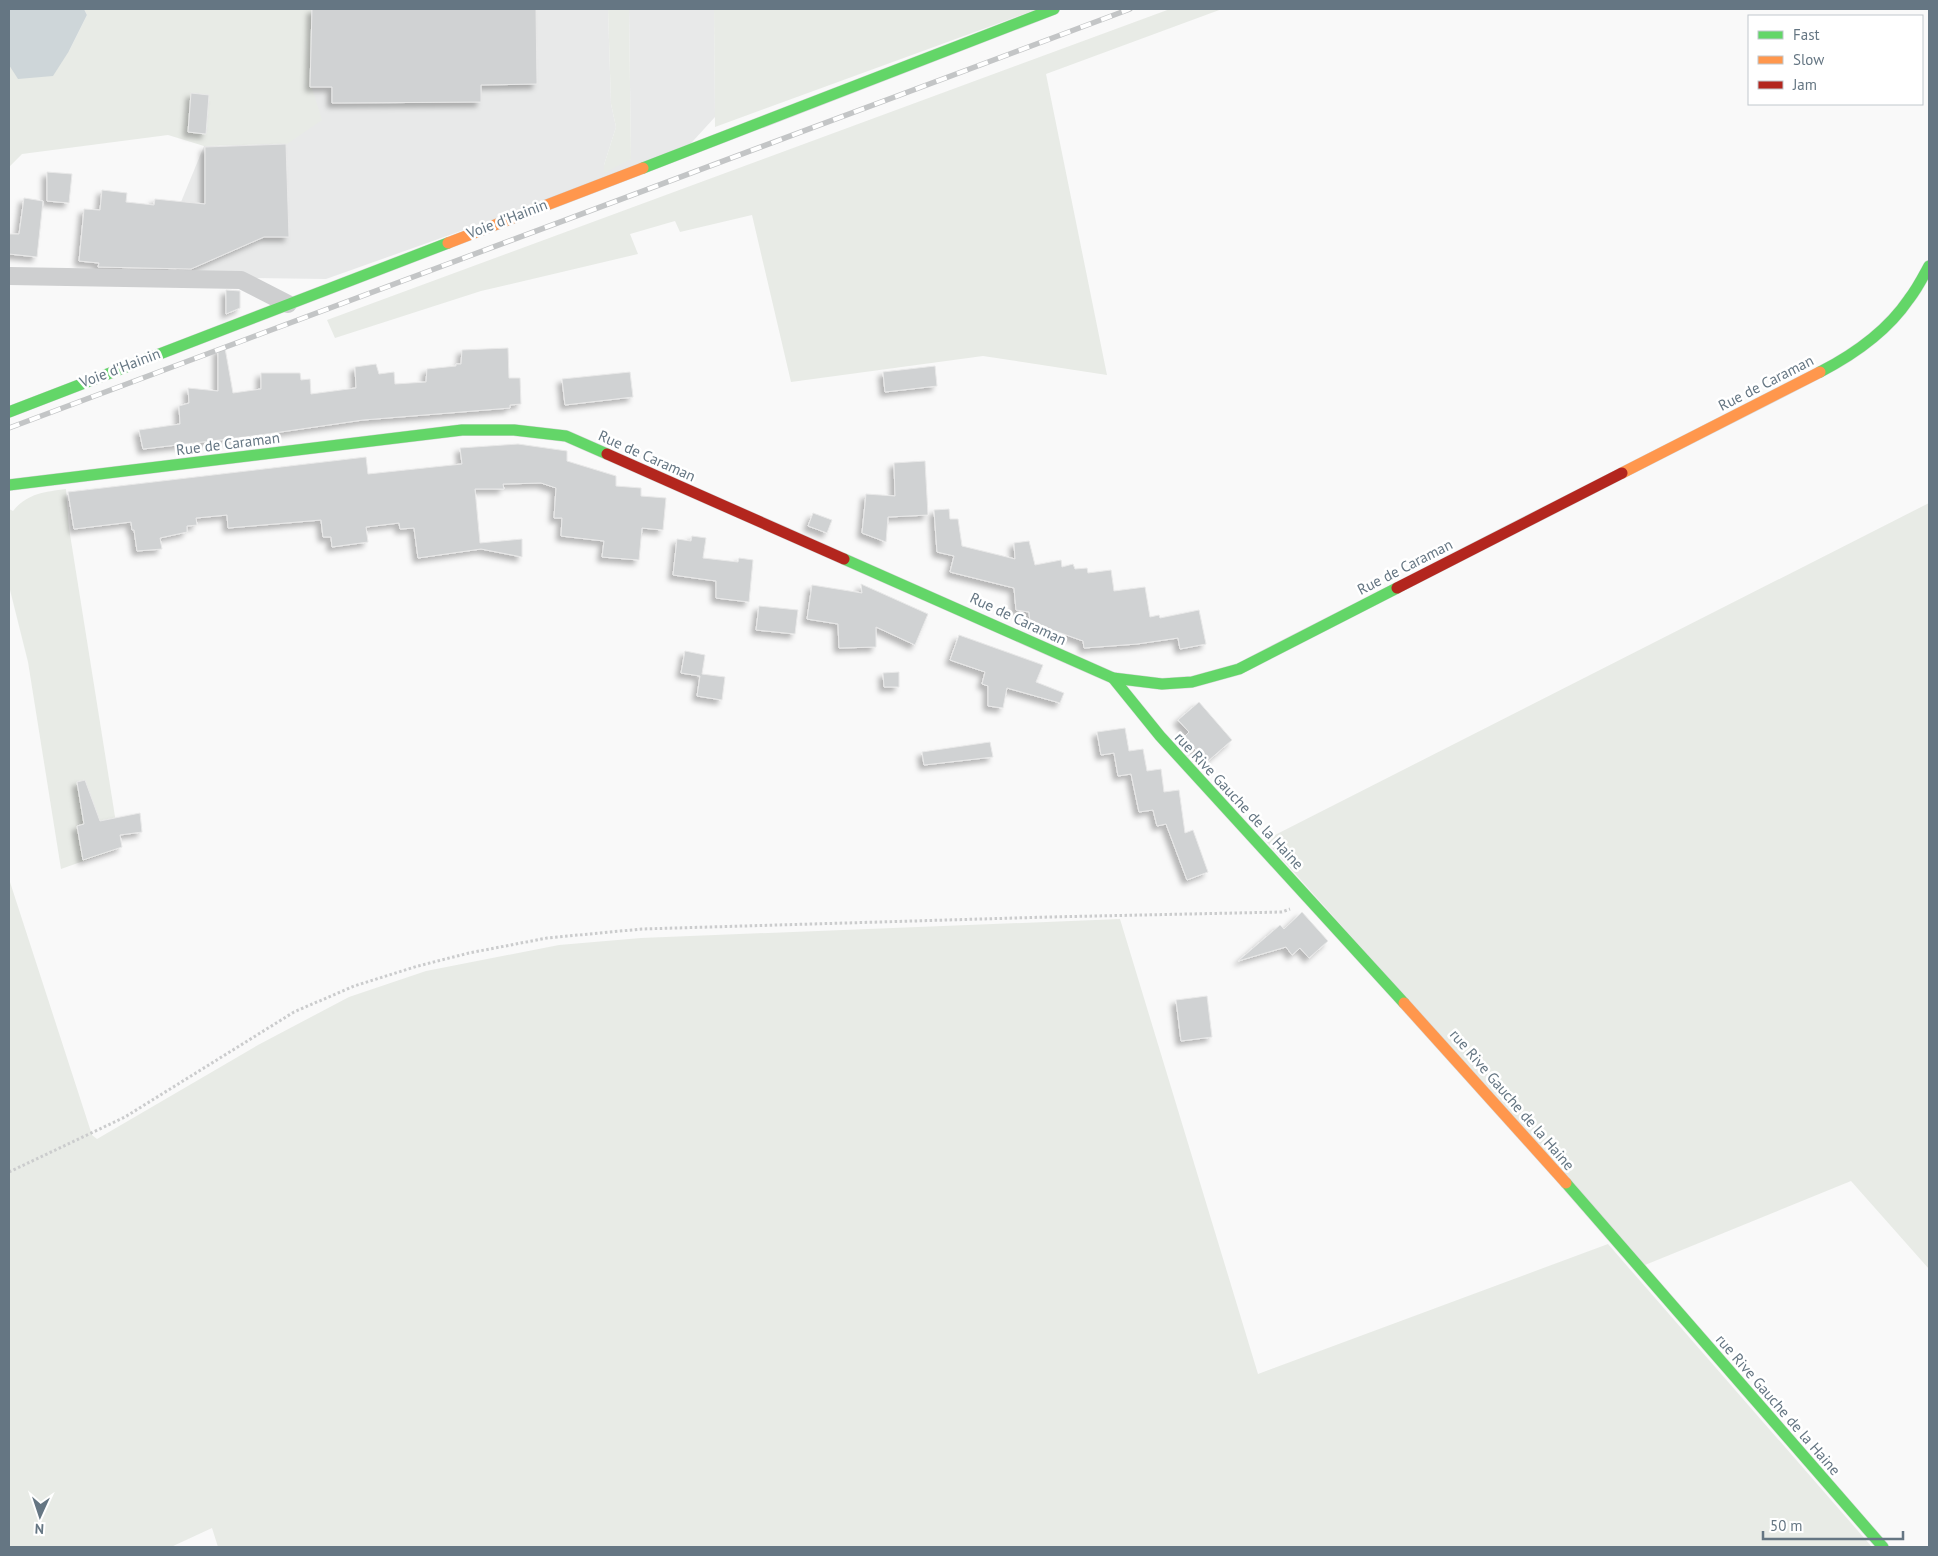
<svg xmlns="http://www.w3.org/2000/svg" width="1938" height="1556" font-family="'PT Sans',sans-serif">
  <style>
    .built { fill: #e8e9e9 }
    .green { fill: #e8ebe6 }
    .water { fill: #ced6d9 }
    .building { fill: #d0d2d3; stroke: #e8e8e8; filter: url(#shadow) }
    .lines { fill: none; stroke-linecap: round; stroke-linejoin: round }
    .fast-casing { stroke: #d5d6d7; stroke-width: 12 }
    .slow-casing { stroke: #d5d6d7; stroke-width: 12 }
    .jam-casing { stroke: #d5d6d7; stroke-width: 12 }
    .path { stroke: #cbcccd; stroke-width: 3; stroke-dasharray: 2.5 2.5; stroke-linecap: butt }
    .street { stroke: #cecfd0; stroke-width: 18 }
    .fast { stroke: #63d668; stroke-width: 11 }
    .slow { stroke: #ff974d; stroke-width: 11 }
    .jam { stroke: #b3261e; stroke-width: 11 }
    .rail-casing { stroke: #c3c5c6; stroke-width: 5.5 }
    .rail { stroke: #fff; stroke-width: 4; stroke-dasharray: 11; stroke-linecap: butt }
    .labels { text-anchor: middle; stroke-width: 5; stroke-linejoin: round; paint-order: stroke }
    .street-label { font-size: 15px; fill: #657683; stroke: #fff }
  </style>
  <defs>
    <filter id="shadow"><feDropShadow dx="-4.5" dy="4.5" stdDeviation="2.5" flood-color="#0004"/></filter>
  </defs>
  <rect width="100%" height="100%" fill="#f9f9f9"/>
  <polygon class="built" points="311,9 608,9 611,104 616,127 604,165 631,159 629,9 714,9 715,117 683,152 326,279 176,277 181,202 204,146 287,144 311,85"/>
  <g class="green">
    <polygon points="84,9 311,9 311,85 322,120 287,144 204,146 168,135 22,154 9,167 9,65 69,51 87,15"/>
    <polygon points="608,9 629,9 631,159 604,173 604,165 616,127 611,104"/>
    <polygon points="714,9 1038,9 715,127"/>
    <polygon points="1170,9 1222,9 1046,74 1107,375 983,356 791,382 752,215 680,232 675,221 630,234 638,254 481,291 335,338 327,320"/>
    <path d="M 66,489 L 69,528 L 120,848 L 61,869 L 28,662 L 9,586 L 9,509 L 13,511 C 28,493 44,492 66,489 Z"/>
    <polygon points="1929,503 1929,1269 1851,1181 1645,1265 1265,840"/>
    <polygon points="9,879 92,1135 97,1139 258,1045 349,997 426,971 559,945 641,938 1120,919 1258,1374 1608,1244 1872,1547 218,1547 212,1528 171,1547 9,1547"/>
  </g>
  <polygon class="water" points="9,9 84,9 87,15 69,51 53,76 18,79 9,65"/>
  <g class="building">
    <polygon points="312,9 536,9 537,84 481,85 481,102 332,103 332,87 310,87"/>
    <polygon points="191,93 209,95 206,134 188,132"/>
    <polygon points="286,144 289,237 264,237 191,269 98,267 99,263 79,261 84,209 100,210 102,190 127,193 126,202 154,205 155,199 205,204 205,147"/>
    <polygon points="47,172 72,174 69,203 47,201"/>
    <polygon points="24,198 43,201 37,257 9,254 9,234 19,234"/>
    <polygon points="226,290 240,291 240,308 226,314"/>
    <polygon points="225,348 233,393 261,389 261,373 300,373 301,380 310,379 311,394 356,388 355,367 376,364 379,374 394,372 395,384 426,382 427,369 456,366 456,364 461,364 462,350 508,348 509,378 520,378 521,404 510,405 510,408 363,420 253,436 143,449 139,430 180,424 179,406 189,403 188,388 218,391 218,349"/>
    <polygon points="935,366 937,386 885,392 883,372"/>
    <polygon points="630,372 633,397 565,405 562,379"/>
    <polygon points="518,444 567,451 567,461 616,476 616,486 641,488 641,496 666,498 663,530 642,528 639,560 602,557 604,541 561,536 562,518 554,518 556,488 541,483 503,484 504,489 475,489 480,543 522,539 522,557 481,549 418,558 414,528 400,529 399,523 366,527 368,542 332,547 331,537 323,537 321,520 228,528 227,515 196,518 197,525 187,526 187,532 160,538 162,549 137,551 134,530 132,530 131,522 74,529 68,492 366,457 368,474 462,464 460,448"/>
    <polygon points="925,461 928,515 888,517 886,542 862,533 866,494 895,496 894,463"/>
    <polygon points="949,509 950,519 958,519 962,546 1015,559 1014,543 1029,541 1035,565 1061,560 1062,567 1073,564 1075,569 1087,568 1088,573 1111,570 1114,591 1145,587 1150,617 1159,615 1160,618 1199,610 1206,644 1180,649 1178,638 1137,644 1084,648 1083,641 1030,622 1029,612 1016,610 1014,588 950,572 954,556 937,552 934,510"/>
    <polygon points="813,513 832,520 827,533 808,526"/>
    <polygon points="692,536 706,538 703,558 738,562 739,558 753,560 749,602 716,598 716,581 673,575 677,539 691,541"/>
    <polygon points="861,584 928,614 915,645 876,627 876,647 839,648 838,624 807,619 812,585 862,593"/>
    <polygon points="759,606 798,610 795,634 756,630"/>
    <polygon points="959,635 1043,665 1036,682 1064,693 1060,703 1007,688 1003,708 988,706 988,686 982,684 985,672 950,660"/>
    <polygon points="685,651 705,655 702,674 725,677 722,700 697,696 700,676 681,673"/>
    <polygon points="899,672 899,687 884,687 883,673"/>
    <polygon points="1199,702 1232,740 1207,762 1184,737 1189,732 1178,720"/>
    <polygon points="1125,728 1129,751 1143,749 1147,771 1161,769 1164,792 1179,790 1185,833 1193,830 1208,872 1187,880 1166,824 1157,826 1153,810 1139,812 1131,774 1118,776 1114,753 1101,755 1097,732"/>
    <polygon points="990,742 993,757 924,765 922,752"/>
    <polygon points="85,780 100,821 140,813 142,832 120,835 122,847 83,860 77,826 84,824 77,782"/>
    <polygon points="1302,912 1328,941 1309,958 1300,948 1292,955 1286,947 1238,961 1280,925 1284,929"/>
    <polygon points="1207,996 1212,1037 1181,1041 1176,1000"/>
  </g>
  <g class="lines">
    <g class="fast-casing">
      <g id="fast">
        <polyline points="643,168 1054,9"/>
        <path d="M 1820,372 C 1853,355 1888,330 1909,299 C 1917,289 1923,277 1929,266"/>
        <polyline points="9,412 448,243"/>
        <polyline points="9,485 462,430 514,430 566,436 607,454"/>
        <polyline points="844,559 1113,678 1162,684 1192,682 1239,669 1397,588"/>
        <polyline points="1113,678 1160,736 1404,1003"/>
        <polyline points="1566,1183 1883,1547"/>
      </g>
    </g>
    <g class="slow-casing">
      <g id="slow">
        <polyline points="448,243 643,168"/>
        <polyline points="1622,473 1820,372"/>
        <polyline points="1404,1003 1566,1183"/>
      </g>
    </g>
    <g class="jam-casing">
      <g id="jam">
        <polyline points="607,454 844,559"/>
        <polyline points="1397,588 1622,473"/>
      </g>
    </g>
    <polyline class="path" points="9,1172 125,1117 294,1012 354,986 418,966 469,953 547,938 642,929 1049,917 1282,912 1290,909"/>
    <polyline class="street" points="9,276 241,280 288,304"/>
    <use href="#fast" class="fast"/>
    <use href="#slow" class="slow"/>
    <use href="#jam" class="jam"/>
    <g class="rail-casing">
      <polyline id="rail" points="9,428 1130,9"/>
    </g>
    <use href="#rail" class="rail"/>
  </g>
  <g class="labels">
    <g class="street-label">
      <text transform="translate(507 219) rotate(-21)" y="5">Voie d'Hainin</text>
      <text transform="translate(120 368) rotate(-21)" y="5">Voie d'Hainin</text>
      <text transform="translate(1766 383) rotate(-27)" y="5">Rue de Caraman</text>
      <text transform="translate(228 444) rotate(-7)" y="5">Rue de Caraman</text>
      <text transform="translate(647 456) rotate(24)" y="5">Rue de Caraman</text>
      <text transform="translate(1405 567) rotate(-27)" y="5">Rue de Caraman</text>
      <text transform="translate(1018 619) rotate(25)" y="5">Rue de Caraman</text>
      <text transform="translate(1239 801) rotate(47)" y="5">rue Rive Gauche de la Haine</text>
      <text transform="translate(1512 1100) rotate(49)" y="5">rue Rive Gauche de la Haine</text>
      <text transform="translate(1778 1405) rotate(49)" y="5">rue Rive Gauche de la Haine</text>
    </g>
  </g>
  <rect width="1938" height="1556" fill="none" stroke="#657683" stroke-width="20"/>
  <rect x="1748" y="15" width="175" height="90" fill="#ffffff" stroke="#c1c8cd"/>
  <rect x="1758" y="31" width="25" height="8" fill="#63d668" stroke="#c1c8cd"/>
  <text x="1793" y="40" font-size="15" fill="#657683">Fast</text>
  <rect x="1758" y="56" width="25" height="8" fill="#ff974d" stroke="#c1c8cd"/>
  <text x="1793" y="65" font-size="15" fill="#657683">Slow</text>
  <rect x="1758" y="81" width="25" height="8" fill="#b3261e" stroke="#c1c8cd"/>
  <text x="1793" y="90" font-size="15" fill="#657683">Jam</text>
  <g transform="translate(40 1516) rotate(183)" stroke="#ffffff" stroke-width="4" paint-order="stroke">
  <path d="M0-4L9 19L0 12L-9 19Z" fill="#657683"/>
  <text y="-8" font-size="14" font-weight="bold" text-anchor="middle" fill="#657683">N</text>
  </g>
  <path d="M1763 1531v8h140v-8" fill="none" stroke="#657683" stroke-width="2.5"/>
  <text x="1770" y="1531" font-size="15" fill="#657683" stroke="#ffffff" stroke-width="4" paint-order="stroke">50 m</text>
</svg>
